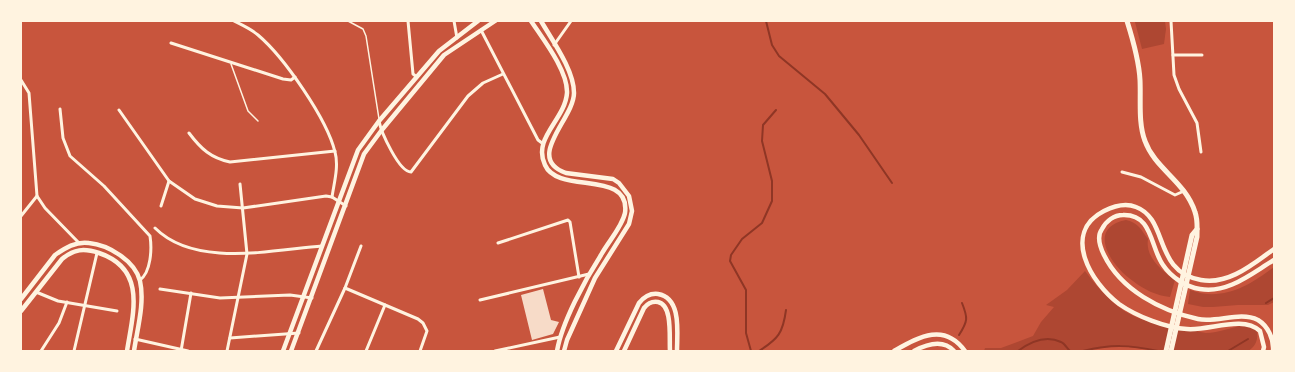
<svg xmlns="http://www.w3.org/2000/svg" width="1295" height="372" font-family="'Sofia Sans Condensed',sans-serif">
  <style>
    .green { fill: #ae4732 }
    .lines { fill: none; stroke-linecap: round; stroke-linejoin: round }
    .stream { stroke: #8f3625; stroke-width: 2 }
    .building { fill: #f7dbc8 }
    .service { stroke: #fff3e0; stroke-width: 1.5 }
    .minor { stroke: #fff3e0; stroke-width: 3 }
    .secondary { stroke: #fff3e0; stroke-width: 4.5 }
    .primary { stroke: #fff3e0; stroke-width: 5 }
  </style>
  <rect width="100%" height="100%" fill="#c8553d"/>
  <g class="green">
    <polygon points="1139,21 1165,21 1166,29 1164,44 1142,49 1135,22"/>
    <path d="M 1126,220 C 1139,223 1141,230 1148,239 C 1145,257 1161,270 1175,280 L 1170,297 C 1157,296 1143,289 1133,281 C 1112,267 1085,228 1126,220 Z"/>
    <path d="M 1274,267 L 1274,302 L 1268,305 L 1238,305 L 1213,307 L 1203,307 L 1188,304 L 1190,290 C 1222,302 1249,286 1274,267 Z"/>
    <path d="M 1085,271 C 1116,311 1131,321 1182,328 C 1190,329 1199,332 1206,333 C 1217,333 1237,326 1249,324 L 1257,331 C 1258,340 1256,346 1248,351 L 1161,351 L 1120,346 L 1104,346 L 1087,351 L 984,351 L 985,348 L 1001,348 L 1033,336 L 1041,322 L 1054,307 L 1046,305 L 1067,290 Z"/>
  </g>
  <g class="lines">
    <g class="stream">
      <polyline points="766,21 772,45 779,56 825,94 859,135 892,183"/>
      <polyline points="1266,303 1274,298"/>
      <path d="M 959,335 C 968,321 968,318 962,303"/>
      <polyline points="751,351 746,333 746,290 730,261 731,255 742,239 762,223 772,201 772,181 762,141 763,125 776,110"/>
      <path d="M 759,351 C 778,339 783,333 786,310"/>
      <path d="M 1018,351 C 1030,342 1046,335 1061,342 C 1064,343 1067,348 1070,351"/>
      <path d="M 1083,351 C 1112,344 1129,345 1158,351"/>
      <polyline points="1228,351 1248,339"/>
    </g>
  </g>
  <polygon class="building" points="543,289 551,320 559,322 553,334 532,340 521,295"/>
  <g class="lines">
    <g class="service">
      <polyline points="348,21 363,29 366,36 379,119"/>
      <polyline points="231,64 248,111 258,121"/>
    </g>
    <g class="minor">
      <path d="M 234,21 C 242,25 251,29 258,35 C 284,57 327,119 335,152 C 339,166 334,183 332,197"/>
      <polyline points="408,21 413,74 417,77"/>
      <polyline points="454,21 457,38"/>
      <polyline points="1171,21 1174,75 1179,89 1197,123 1201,152"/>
      <polyline points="481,30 538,140 542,143"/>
      <polyline points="171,43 283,79 291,80 295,77"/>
      <polyline points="554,45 571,21"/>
      <polyline points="1173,55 1202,55"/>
      <polyline points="21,80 29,93 37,196 45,208 79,243"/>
      <path d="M 60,109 L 63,138 L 70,156 L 104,186 L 150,236 C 152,249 151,272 140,280"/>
      <polyline points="119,110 169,181 195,199 217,206 243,208 326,196 332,197 346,206"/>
      <path d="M 379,121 C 381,132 399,172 411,172 L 468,96 L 483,83 L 503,74"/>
      <path d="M 189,133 C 201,149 211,158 230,162 L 335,151"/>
      <polyline points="1122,172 1141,177 1175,195 1184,191"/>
      <polyline points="161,206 169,181"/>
      <polyline points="21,216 37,196"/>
      <path d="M 155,228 C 195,268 272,250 322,246"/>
      <polyline points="498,243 568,220 570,222 579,277"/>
      <polyline points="345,288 418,319 423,323 427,331 420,351"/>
      <polyline points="160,289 220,298 290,295 312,298"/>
      <polyline points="36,292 58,301 117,311"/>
      <polyline points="480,300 589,274"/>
      <polyline points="230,338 299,333"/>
      <polyline points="135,339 188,351"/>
      <polyline points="41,351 59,323 67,302"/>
      <polyline points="74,351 97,253"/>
      <polyline points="181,351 191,293"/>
      <polyline points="227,351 247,254 240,184"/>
      <polyline points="316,351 345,288 361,246"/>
      <polyline points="366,351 385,305"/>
      <polyline points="495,351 560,337"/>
    </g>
    <g class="secondary">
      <path d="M 531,21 C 543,39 568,71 567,93 C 565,120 532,138 545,165 C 558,195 631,169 625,213 C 622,227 608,242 601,255 C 585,280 562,322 557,351"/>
      <path d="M 541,21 C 552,40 574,70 574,93 C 574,119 524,158 566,173 L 613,179 L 619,183 L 629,196 L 632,211 L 629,224 L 595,278 L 567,340 L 564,351"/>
      <path d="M 21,299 L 55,255 C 65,248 76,241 89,243 C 109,245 135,261 140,281 C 145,303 137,330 134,351"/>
      <path d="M 21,311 L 62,259 C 74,249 84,248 99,253 C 147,269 133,313 127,351"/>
      <polyline points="283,351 358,150 379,121 439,51 478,21"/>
      <polyline points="291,351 364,154 381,131 444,55 495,21"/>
      <path d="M 616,351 L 639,303 C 644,297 650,293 658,294 C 682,298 677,333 677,351"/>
      <path d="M 624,351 L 644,308 C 648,303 652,301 658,302 C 673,305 669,338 670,351"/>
      <path d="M 894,351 C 919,337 944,322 965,351"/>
      <path d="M 914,351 C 927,344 943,339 954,351"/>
      <path d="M 1263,351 L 1264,347 L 1260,331 C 1242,315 1210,331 1187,329 C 1166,328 1136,316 1119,304 C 1091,283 1061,233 1104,211 C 1114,206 1126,203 1136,207 C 1169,219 1153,272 1201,280 C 1229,285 1253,264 1274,249"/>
      <path d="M 1273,351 C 1274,339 1268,326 1258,320 C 1240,311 1217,323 1198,319 C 1161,311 1121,290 1104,255 C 1100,247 1096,237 1102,229 C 1106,221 1114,215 1123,215 C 1153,214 1150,247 1163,265 C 1171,277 1186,287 1200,289 C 1228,294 1252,273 1274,260"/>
    </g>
    <g class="primary">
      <path d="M 1127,21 C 1133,40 1139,60 1140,80 C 1141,100 1138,123 1145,141 C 1155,169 1185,181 1195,212 C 1198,220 1197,229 1197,237 L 1171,351"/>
      <polyline points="1166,351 1192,235 1197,229"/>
    </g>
  </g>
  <rect width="1295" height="372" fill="none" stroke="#fff3e0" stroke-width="44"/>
</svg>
